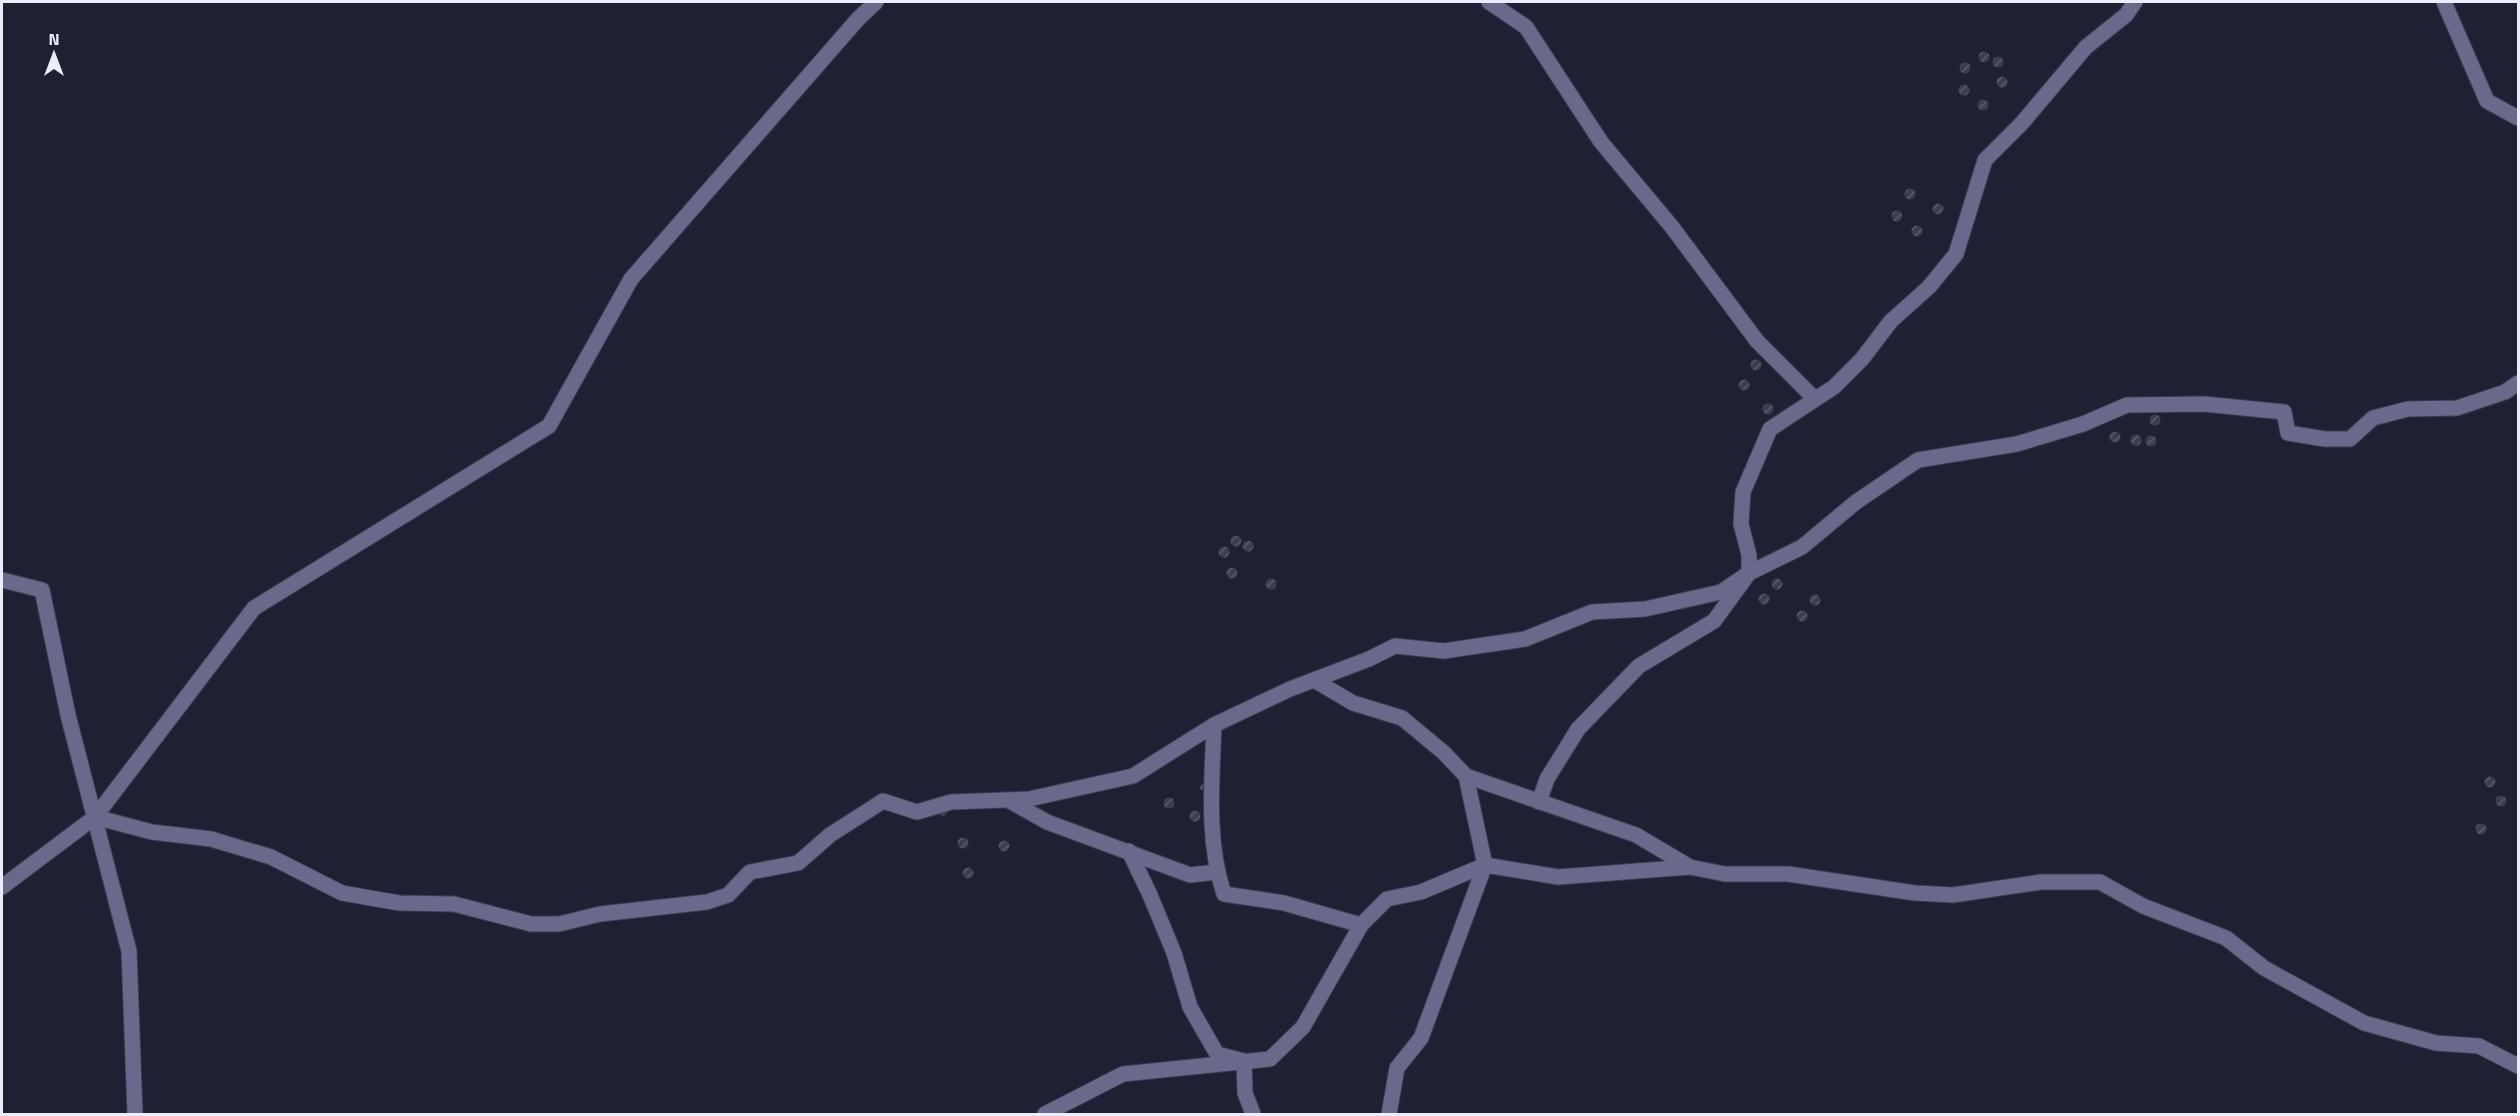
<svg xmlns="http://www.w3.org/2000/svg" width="2520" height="1116" font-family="'Titillium Web',sans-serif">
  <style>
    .building { fill: url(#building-hatch) }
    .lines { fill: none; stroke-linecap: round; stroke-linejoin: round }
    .street-casing { stroke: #3c3d4f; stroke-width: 17 }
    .street { stroke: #68698b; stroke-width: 15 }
  </style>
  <defs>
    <pattern id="building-hatch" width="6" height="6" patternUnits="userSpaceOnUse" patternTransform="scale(1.5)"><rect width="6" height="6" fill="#3e3e53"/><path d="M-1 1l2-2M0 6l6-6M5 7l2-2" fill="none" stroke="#5a5a6d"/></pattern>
  </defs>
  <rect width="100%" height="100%" fill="#1f2033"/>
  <g class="building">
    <circle cx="1984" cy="57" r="5.5"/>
    <circle cx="1998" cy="62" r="5.5"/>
    <circle cx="1965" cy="68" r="5.5"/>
    <circle cx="2002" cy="82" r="5.5"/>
    <circle cx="1964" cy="90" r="5.5"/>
    <circle cx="1983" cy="105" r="5.5"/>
    <circle cx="1910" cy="194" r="5.5"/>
    <circle cx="1938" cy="209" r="5.5"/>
    <circle cx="1897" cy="216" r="5.5"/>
    <circle cx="1917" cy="231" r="5.5"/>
    <circle cx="1756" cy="365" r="5.5"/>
    <circle cx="1744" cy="385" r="5.5"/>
    <circle cx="1768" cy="409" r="5.5"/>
    <circle cx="2155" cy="420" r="5.5"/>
    <circle cx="2115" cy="437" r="5.5"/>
    <circle cx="2136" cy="440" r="5.5"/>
    <circle cx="2151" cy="441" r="5.5"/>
    <circle cx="1236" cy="541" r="5.5"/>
    <circle cx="1248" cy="546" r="5.5"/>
    <circle cx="1224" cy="552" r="5.5"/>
    <circle cx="1232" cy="573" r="5.5"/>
    <circle cx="1777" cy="584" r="5.5"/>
    <circle cx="1271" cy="584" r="5.5"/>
    <circle cx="1764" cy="599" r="5.5"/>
    <circle cx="1815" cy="600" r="5.5"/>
    <circle cx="1802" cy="616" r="5.5"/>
    <circle cx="2490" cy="782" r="5.5"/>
    <polygon points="1206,783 1206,794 1199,788 1202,784"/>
    <circle cx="2501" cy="801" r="5.5"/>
    <circle cx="1169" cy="803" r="5.5"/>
    <polygon points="949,810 944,817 938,813"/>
    <circle cx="1195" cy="816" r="5.5"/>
    <circle cx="2481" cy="829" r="5.5"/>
    <circle cx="963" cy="843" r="5.5"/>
    <circle cx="1004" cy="846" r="5.5"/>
    <circle cx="968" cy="873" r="5.5"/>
  </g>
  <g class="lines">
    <g class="street-casing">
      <g id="street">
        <polyline points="1489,2 1526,27 1601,142 1672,227 1757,341 1815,399"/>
        <polyline points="2444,2 2487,101 2518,118"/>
        <polyline points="2,580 42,590 68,715 129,951 135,1114"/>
        <polyline points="1314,680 1353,703 1402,718 1443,752 1466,776 1636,835 1690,867 1725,874 1788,874 1915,893 1953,895 2041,882 2100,882 2143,906 2226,938 2264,968 2364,1023 2436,1043 2479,1046 2518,1066"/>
        <path d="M 1214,725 C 1212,782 1206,840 1224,894 L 1284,903 L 1361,925 L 1387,899 L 1421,892 L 1485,865 L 1558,877 L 1690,867"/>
        <polyline points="1008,800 1047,822 1190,875 1217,872"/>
        <polyline points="1539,802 1547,779 1578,729 1639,666 1714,621 1749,573 1749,555 1741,524 1743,492 1770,429 1834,387 1862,359 1891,321 1929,287 1956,254 1985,160 2022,123 2086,47 2126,15 2135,2"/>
        <polyline points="95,817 152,832 211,839 271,857 342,893 399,903 454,904 531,924 559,924 600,914 707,902 728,895 750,872 798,863 830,835 883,801 917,812 951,802 1029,799 1133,776 1214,725 1290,689 1369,659 1395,646 1444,651 1525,639 1592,612 1645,609 1721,592 1749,573 1802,547 1856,502 1918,460 2017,444 2083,424 2127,405 2204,404 2284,412 2288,433 2325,439 2350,439 2373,418 2408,409 2457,408 2505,392 2518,383"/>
        <polyline points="1129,851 1150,895 1174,953 1190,1007 1217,1054 1244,1061 1245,1093 1253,1114"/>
        <polyline points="2,887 95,817 254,608 549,426 631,279 858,19 876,2"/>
        <polyline points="1045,1114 1123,1074 1270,1059 1303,1027 1361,925"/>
        <polyline points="1389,1114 1397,1068 1421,1038 1485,865 1466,776"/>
      </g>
    </g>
    <use href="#street" class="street"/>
  </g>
  <rect width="2520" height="1116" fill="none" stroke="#ecedfa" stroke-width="6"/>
  <g transform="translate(54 54)" stroke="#1f2033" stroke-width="4.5" paint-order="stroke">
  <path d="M0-4.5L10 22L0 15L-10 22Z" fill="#ecedfa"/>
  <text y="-9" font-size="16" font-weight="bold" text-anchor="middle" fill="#ecedfa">N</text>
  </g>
</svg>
